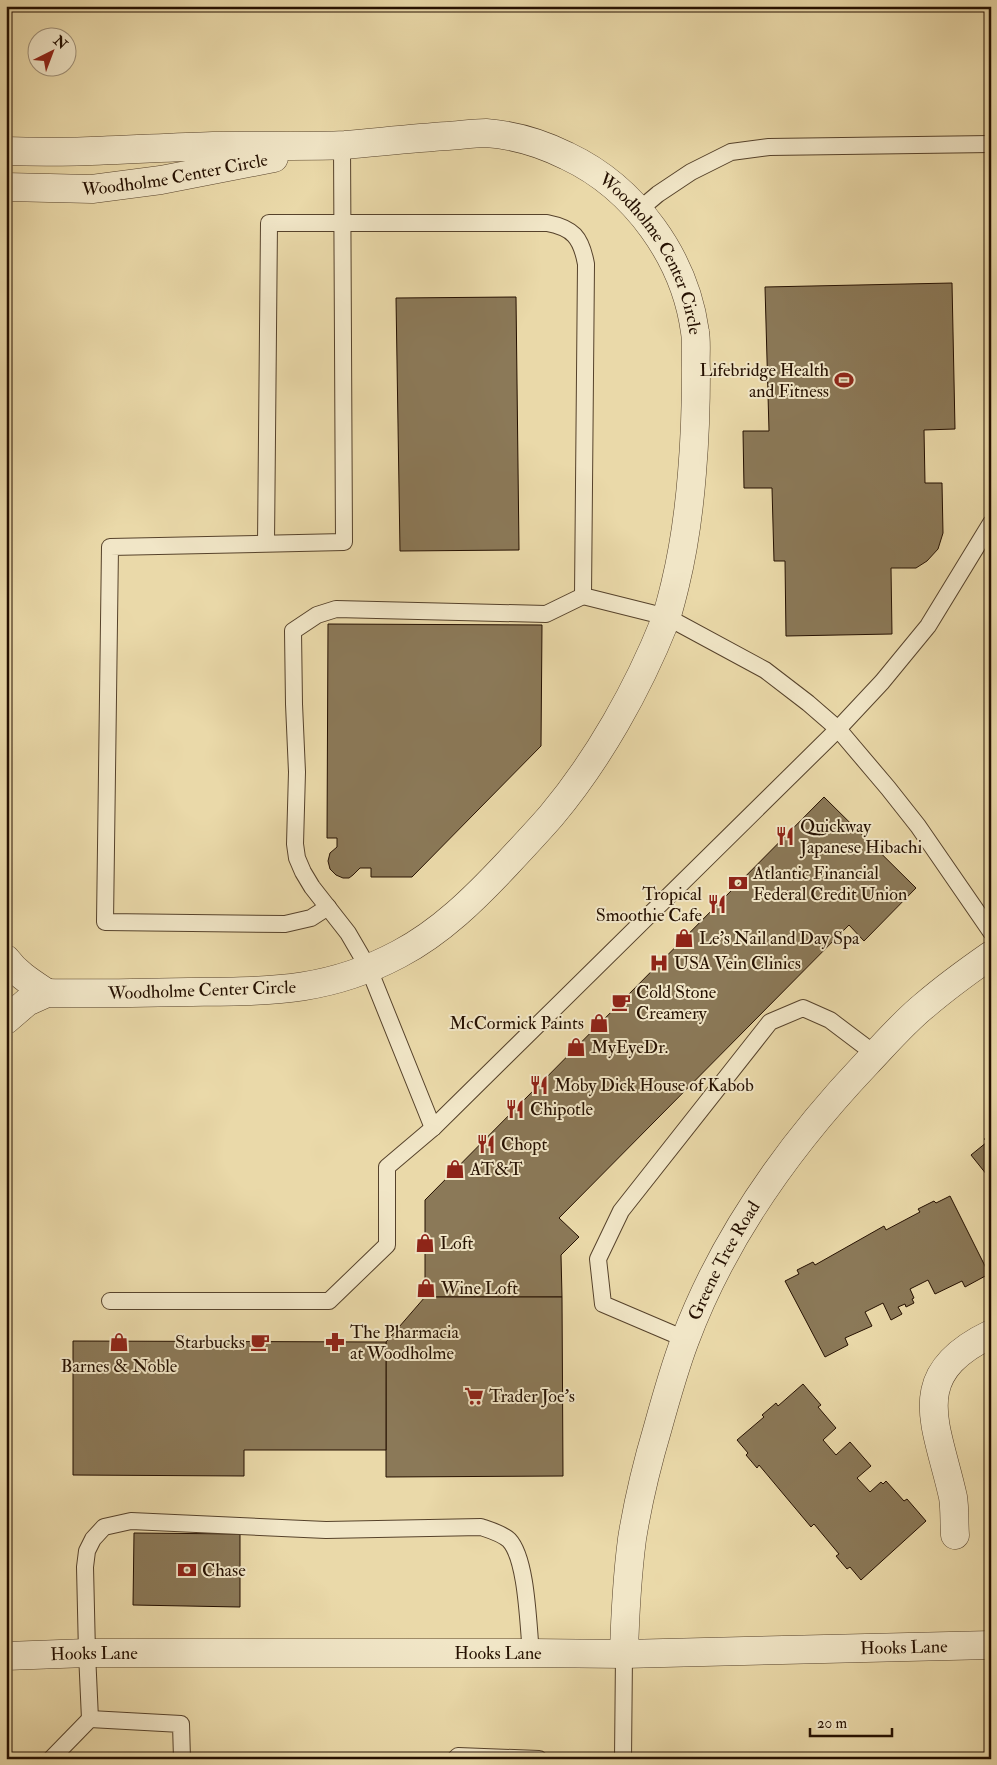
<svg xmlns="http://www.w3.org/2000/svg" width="997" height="1765" font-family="'IM FELL Double Pica',serif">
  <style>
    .building { fill: #8b7958; stroke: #251001 }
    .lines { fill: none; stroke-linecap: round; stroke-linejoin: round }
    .service-casing { stroke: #56422b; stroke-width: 18 }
    .minor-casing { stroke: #56422b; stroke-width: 29 }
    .tertiary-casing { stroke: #56422b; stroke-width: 29 }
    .service { stroke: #f1e6c7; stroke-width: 16 }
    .minor { stroke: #f1e6c7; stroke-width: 28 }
    .tertiary { stroke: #f1e6c7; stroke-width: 28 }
    .labels { text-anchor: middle; stroke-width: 4; stroke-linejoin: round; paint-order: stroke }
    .street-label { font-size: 18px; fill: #251001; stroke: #f1e6c7 }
    .poi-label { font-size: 18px; fill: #251001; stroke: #f1e6c7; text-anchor: start }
  </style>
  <rect width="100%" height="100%" fill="#ead9a9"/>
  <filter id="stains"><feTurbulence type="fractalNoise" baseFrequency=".004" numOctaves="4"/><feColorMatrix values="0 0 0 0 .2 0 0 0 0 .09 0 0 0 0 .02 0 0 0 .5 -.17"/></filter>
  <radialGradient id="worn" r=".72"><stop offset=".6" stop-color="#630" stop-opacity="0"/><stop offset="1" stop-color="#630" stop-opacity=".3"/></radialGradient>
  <g class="building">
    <polygon points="952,283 955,429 924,430 925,483 942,483 943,533 938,549 927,561 916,568 891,568 892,634 786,636 785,561 774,561 772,488 744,488 743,431 769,431 765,287"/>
    <polygon points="516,297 519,550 400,551 396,298"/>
    <polygon points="328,624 542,625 541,746 412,877 371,877 371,868 360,868 353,875 349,878 343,878 336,875 330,869 328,861 330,853 337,847 337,838 327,838"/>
    <polygon points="824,797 916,888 864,941 849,925 559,1218 579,1237 561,1255 562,1297 425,1297 425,1200"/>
    <polygon points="991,1134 991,1180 971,1155 987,1142 984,1139"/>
    <polygon points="950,1196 989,1274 965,1287 962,1281 935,1294 928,1280 910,1289 914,1298 912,1299 914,1303 906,1307 905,1304 898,1307 902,1314 891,1320 883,1303 865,1312 872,1326 845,1338 848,1345 825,1357 785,1281 799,1274 797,1270 813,1262 815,1265 884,1226 886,1230 920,1212 918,1209 934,1201 936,1203"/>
    <polygon points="425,1297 562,1297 563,1476 386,1477 386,1342"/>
    <polygon points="73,1341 386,1342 386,1450 244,1450 244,1476 73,1475"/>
    <polygon points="803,1384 821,1405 818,1407 836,1428 823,1440 836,1455 850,1442 871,1466 857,1478 870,1492 881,1482 883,1484 886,1481 904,1501 907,1499 926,1521 861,1580 850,1567 847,1569 836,1556 839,1554 814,1524 811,1527 759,1465 757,1468 746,1455 748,1453 737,1440 764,1417 762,1415 776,1403 778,1406"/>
    <polygon points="134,1533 240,1534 240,1607 133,1605"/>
  </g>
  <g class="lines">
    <g class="service-casing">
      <g id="service">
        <polyline points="639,210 658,194 691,172 731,152 769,147 991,144"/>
        <path d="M 266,543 L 269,223 L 547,223 C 573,228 581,237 586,264 L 583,596 L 667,617 L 765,670 L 808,703 L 838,729 L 888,788 L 918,826 L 991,932"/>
        <polyline points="328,907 311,918 285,924 105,922 110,547 344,542 342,145"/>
        <polyline points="433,1128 369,969 348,933 312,887 303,872 297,858 295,844 297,772 294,704 293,631 317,615 336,609 546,614 583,596"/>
        <polyline points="110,1301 329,1301 387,1245 387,1167 433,1128 838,729 882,682 928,626 991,523"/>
        <polyline points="685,1339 603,1304 598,1259 621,1211 770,1022 803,1008 830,1020 875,1054"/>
        <path d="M 90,1719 L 87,1653 L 85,1567 L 87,1551 L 93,1539 L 104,1527 L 131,1521 L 326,1530 L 481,1527 C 490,1530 501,1533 509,1540 C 527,1559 528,1625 531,1653"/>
        <polyline points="51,1759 90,1719 181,1724 182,1759"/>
        <polyline points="455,1759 458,1756 539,1759"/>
        <polyline points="623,1759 624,1654"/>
      </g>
    </g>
    <g class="minor-casing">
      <g id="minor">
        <path id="s1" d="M 6,151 C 75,154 144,148 213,146 C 257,145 301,147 345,145 C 380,142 414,138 448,136 C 461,135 474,133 486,133 C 513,135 543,144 567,156 C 635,188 685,258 695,332 C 697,344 695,357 696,370 C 696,405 695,438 692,473 C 689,511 684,548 675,585 C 672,597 669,610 665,621 C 638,689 598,760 551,816 C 537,832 522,848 507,864 C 475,898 441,932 399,954 C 326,993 268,991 189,992 C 142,993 94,994 47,993 L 27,1002 L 6,1020"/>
        <path id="s2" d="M 6,187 L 92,189 L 161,180 L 274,158"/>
        <path d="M 6,959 C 17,974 32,983 47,993"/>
        <path d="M 955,1535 C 954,1522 955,1509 953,1497 C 937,1424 905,1375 991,1334"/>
      </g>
    </g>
    <g class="tertiary-casing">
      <g id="tertiary">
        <path id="s3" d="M 624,1654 C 625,1616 627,1578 632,1539 C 638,1501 647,1464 658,1427 C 666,1398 674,1369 685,1340 C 724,1236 791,1143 867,1063 C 886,1043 904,1022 925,1005 C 946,987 968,971 991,955"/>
        <path id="s4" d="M 6,1656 L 87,1653 L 531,1653 L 624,1654 L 991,1645"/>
      </g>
    </g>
    <use href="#service" class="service"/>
    <use href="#minor" class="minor"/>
    <use href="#tertiary" class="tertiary"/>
  </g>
  <defs>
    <g id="stadium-bare" transform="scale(1.5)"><path d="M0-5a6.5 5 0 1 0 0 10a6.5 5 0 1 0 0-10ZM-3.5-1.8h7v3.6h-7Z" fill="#8f2418" stroke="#f1e6c7" stroke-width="2.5" paint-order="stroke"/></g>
    <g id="restaurant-bare" transform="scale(1.5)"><path d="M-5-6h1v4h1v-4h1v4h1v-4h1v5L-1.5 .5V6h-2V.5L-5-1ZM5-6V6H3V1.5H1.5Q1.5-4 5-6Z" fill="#8f2418" stroke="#f1e6c7" stroke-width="2.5" paint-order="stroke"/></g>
    <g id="bank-bare" transform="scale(1.5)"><path d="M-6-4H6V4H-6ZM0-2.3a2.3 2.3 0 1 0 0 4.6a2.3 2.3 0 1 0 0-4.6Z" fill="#8f2418" stroke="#f1e6c7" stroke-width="2.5" paint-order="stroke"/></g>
    <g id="shop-bare" transform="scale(1.5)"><path d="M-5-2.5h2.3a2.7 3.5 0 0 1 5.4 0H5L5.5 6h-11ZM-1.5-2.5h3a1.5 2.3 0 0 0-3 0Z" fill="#8f2418" stroke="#f1e6c7" stroke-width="2.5" paint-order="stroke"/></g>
    <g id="hospital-bare" transform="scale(1.5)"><path d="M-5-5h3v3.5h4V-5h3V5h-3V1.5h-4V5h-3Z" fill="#8f2418" stroke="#f1e6c7" stroke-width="2.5" paint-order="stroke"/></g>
    <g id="cafe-bare" transform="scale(1.5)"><path d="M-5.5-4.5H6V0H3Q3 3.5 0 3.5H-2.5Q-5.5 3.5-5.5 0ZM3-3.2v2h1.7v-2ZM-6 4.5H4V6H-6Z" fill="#8f2418" stroke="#f1e6c7" stroke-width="2.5" paint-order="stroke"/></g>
    <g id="pharmacy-bare" transform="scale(1.5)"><path d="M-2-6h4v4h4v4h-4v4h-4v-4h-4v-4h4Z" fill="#8f2418" stroke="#f1e6c7" stroke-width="2.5" paint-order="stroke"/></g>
    <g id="supermarket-bare" transform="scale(1.5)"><path d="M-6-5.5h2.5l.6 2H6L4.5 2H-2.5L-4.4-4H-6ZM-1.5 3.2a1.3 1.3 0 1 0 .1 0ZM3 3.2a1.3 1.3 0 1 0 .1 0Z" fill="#8f2418" stroke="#f1e6c7" stroke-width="2.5" paint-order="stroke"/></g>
  </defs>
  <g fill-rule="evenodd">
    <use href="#stadium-bare" x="844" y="380"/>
    <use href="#restaurant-bare" x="785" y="836"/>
    <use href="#bank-bare" x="738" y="883"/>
    <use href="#restaurant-bare" x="717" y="904"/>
    <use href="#shop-bare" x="684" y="938"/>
    <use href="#hospital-bare" x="659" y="963"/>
    <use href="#cafe-bare" x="621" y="1002"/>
    <use href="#shop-bare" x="599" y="1023"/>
    <use href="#shop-bare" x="576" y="1047"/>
    <use href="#restaurant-bare" x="539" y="1085"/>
    <use href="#restaurant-bare" x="515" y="1109"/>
    <use href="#restaurant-bare" x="486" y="1144"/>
    <use href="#shop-bare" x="455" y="1169"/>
    <use href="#shop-bare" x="425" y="1243"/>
    <use href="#shop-bare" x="426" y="1288"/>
    <use href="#shop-bare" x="119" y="1342"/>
    <use href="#cafe-bare" x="260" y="1342"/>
    <use href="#pharmacy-bare" x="335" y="1342"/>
    <use href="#supermarket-bare" x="474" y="1396"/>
    <use href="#bank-bare" x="187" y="1570"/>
  </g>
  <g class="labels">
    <g class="street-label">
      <text dy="6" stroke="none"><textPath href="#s2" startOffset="170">Woodholme Center Circle</textPath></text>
      <text dy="6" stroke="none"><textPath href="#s1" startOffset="700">Woodholme Center Circle</textPath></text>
      <text transform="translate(202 990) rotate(-2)" y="6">Woodholme Center Circle</text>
      <text dy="6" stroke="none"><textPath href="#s3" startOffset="410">Greene Tree Road</textPath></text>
      <text dy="6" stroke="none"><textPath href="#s4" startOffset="898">Hooks Lane</textPath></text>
      <text dy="6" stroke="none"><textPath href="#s4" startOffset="492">Hooks Lane</textPath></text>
      <text dy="6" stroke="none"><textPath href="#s4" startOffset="88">Hooks Lane</textPath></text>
    </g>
    <g class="poi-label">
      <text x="829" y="376" text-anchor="end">Lifebridge Health<tspan x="829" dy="21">and Fitness</tspan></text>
      <text x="800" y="832">Quickway<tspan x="800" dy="21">Japanese Hibachi</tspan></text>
      <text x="753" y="879">Atlantic Financial<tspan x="753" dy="21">Federal Credit Union</tspan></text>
      <text x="702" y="900" text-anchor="end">Tropical<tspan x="702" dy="21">Smoothie Cafe</tspan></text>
      <text x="699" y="944">Le's Nail and Day Spa</text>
      <text x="674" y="969">USA Vein Clinics</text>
      <text x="636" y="998">Cold Stone<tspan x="636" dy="21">Creamery</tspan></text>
      <text x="584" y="1029" text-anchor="end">McCormick Paints</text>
      <text x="591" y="1053">MyEyeDr.</text>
      <text x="554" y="1091">Moby Dick House of Kabob</text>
      <text x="530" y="1115">Chipotle</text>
      <text x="501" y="1150">Chopt</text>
      <text x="470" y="1175">AT&amp;T</text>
      <text x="440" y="1249">Loft</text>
      <text x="441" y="1294">Wine Loft</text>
      <text x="350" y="1338">The Pharmacia<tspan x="350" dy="21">at Woodholme</tspan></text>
      <text x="245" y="1348" text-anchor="end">Starbucks</text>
      <text x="119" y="1372" text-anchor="middle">Barnes &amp; Noble</text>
      <text x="489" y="1402">Trader Joe's</text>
      <text x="202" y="1576">Chase</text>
    </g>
  </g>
  <rect width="997" height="1765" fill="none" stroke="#ead9a9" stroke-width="25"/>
  <rect x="8" y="8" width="982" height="1750" fill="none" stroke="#251001" stroke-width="2.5"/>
  <rect x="12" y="12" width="972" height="1740" fill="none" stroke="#251001"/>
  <g transform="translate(52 52) rotate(42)"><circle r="24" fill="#f1e6c7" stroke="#9f9078"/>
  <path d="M0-4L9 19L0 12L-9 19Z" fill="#8f2418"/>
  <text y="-8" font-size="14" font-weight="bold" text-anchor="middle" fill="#251001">N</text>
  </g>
  <path d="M810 1728v8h82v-8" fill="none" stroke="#251001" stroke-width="2.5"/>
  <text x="817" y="1728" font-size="15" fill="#251001" stroke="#f1e6c7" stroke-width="4" paint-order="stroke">20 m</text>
  <rect width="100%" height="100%" filter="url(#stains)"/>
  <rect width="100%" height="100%" fill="url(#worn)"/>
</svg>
